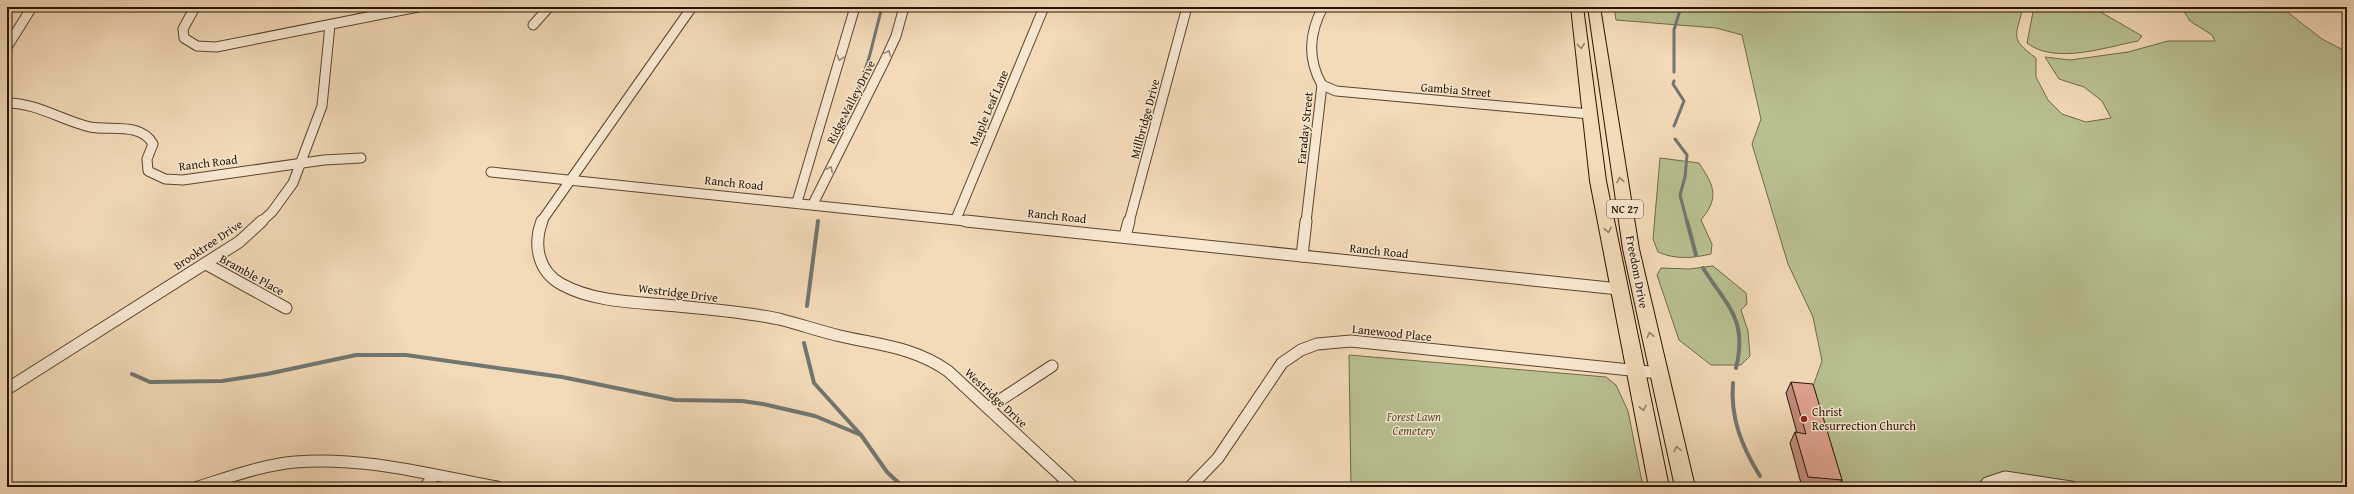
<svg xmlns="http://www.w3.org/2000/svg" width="2354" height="494" font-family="'Gentium Book Plus',serif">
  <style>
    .green { fill: #b9c090; stroke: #706a48 }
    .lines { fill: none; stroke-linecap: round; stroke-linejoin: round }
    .stream-far1 { stroke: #717670; stroke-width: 3 }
    .stream { stroke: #717670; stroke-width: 4 }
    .street-far1-casing { stroke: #59462e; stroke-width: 11 }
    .street-casing { stroke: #59462e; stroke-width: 13 }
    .primary-casing { stroke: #261500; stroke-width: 2 }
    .street-far1 { stroke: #f7e7d1; stroke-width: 9 }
    .street { stroke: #f7e7d1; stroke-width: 11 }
    .primary { fill: #f3dab8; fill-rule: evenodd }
    .wall { fill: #c18c7c; stroke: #261500 }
    .building { fill: #e0a390; stroke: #261500 }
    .oneway { stroke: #978165 }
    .oneway2 { stroke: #998873 }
    .poi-dot { fill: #8f2418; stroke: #f7e7d1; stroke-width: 1.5 }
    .labels { text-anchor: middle; stroke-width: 3; stroke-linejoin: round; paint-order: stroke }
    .shield { fill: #f7e7d1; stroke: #65543f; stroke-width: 1 }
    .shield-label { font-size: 11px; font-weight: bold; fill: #261500 }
    .street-label { font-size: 12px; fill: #261500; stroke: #f7e7d1 }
    .poi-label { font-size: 12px; fill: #261500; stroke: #f7e7d1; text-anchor: start }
    .park-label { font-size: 12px; font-style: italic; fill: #595132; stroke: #f7e7d1 }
  </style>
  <rect width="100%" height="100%" fill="#f3dab8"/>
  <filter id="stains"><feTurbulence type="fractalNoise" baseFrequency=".005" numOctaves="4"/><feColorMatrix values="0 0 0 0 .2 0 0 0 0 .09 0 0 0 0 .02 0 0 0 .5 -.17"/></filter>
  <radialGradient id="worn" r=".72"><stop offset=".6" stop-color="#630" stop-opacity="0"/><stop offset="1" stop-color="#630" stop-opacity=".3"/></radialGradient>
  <g class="green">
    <path d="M 1614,7 L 2023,7 C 2016,37 2009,38 2036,58 L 2036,77 L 2048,100 L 2062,114 L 2086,122 L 2111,118 L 2102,101 L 2084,87 L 2059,79 L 2045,57 L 2070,60 L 2128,52 L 2168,41 L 2215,41 L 2212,35 L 2190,21 L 2182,8 L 2184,7 L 2281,7 L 2322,39 L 2347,52 L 2347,487 L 1844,487 L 1813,386 L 1822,361 L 1813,317 L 1788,264 L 1752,144 L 1761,119 L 1742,35 L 1716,28 L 1616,20 Z"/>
    <path d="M 2034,7 L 2092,7 L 2142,36 L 2138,41 C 2106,47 2055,65 2027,43 Z"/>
    <path d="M 1660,158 L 1699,163 C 1714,186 1720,197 1701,220 L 1712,244 L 1711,254 C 1693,258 1676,260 1658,252 L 1653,239 Z"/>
    <polygon points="1713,266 1746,293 1747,304 1741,310 1748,331 1750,356 1741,365 1711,365 1679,340 1657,275 1661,268 1689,269"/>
    <polygon points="1349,355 1606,377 1616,385 1628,411 1643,487 1351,487"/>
  </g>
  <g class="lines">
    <g class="stream-far1">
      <polyline points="1674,72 1674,30 1681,7"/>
      <polyline points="1674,81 1673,84 1684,101 1674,126"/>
      <polyline points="831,139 853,105 869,58 882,7"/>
      <polyline points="1675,139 1687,155 1685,177 1680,195 1687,222"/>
    </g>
    <g class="stream">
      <polyline points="1687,221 1696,255"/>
      <path d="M 1703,268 C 1727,306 1748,319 1736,368"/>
      <polyline points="807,306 818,221"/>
      <polyline points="804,343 814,383 861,435 887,472 903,487"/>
      <polyline points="132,374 150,382 222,381 267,374 356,355 406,355 562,377 675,400 742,401 763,404 815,416 861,435"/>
      <path d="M 1733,383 C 1730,418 1742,447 1760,476"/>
    </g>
    <g class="street-far1-casing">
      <g id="street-far1">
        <polyline points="195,7 183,29 184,38 197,46 216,47 418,7"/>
        <polyline points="2345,7 2347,10"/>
        <polyline points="533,25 549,7"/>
        <polyline points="7,47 32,7"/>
        <polyline points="1322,85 1336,91 1590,114"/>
        <path d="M 7,103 C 37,103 61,120 90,127 C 110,131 141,122 153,144 L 147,159 L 148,171 L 165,179 L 183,180 L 324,160 L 361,158"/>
        <polyline points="491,172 975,222"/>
        <polyline points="797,202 855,7"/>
        <polyline points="813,204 885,60 896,36 904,7"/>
        <polyline points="956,219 1044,7"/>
        <polyline points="261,222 272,212 293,183 322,106 330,25"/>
        <polyline points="541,222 692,7"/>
        <polyline points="1129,222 1187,7"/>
        <path d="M 1306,222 L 1322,85 C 1307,59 1309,33 1323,7"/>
      </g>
    </g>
    <g class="street-casing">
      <g id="street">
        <path d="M 542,221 C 533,245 538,271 561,284 C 595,303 639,302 677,306 C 711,309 745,312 779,319 C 799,324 819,331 840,336 C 879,345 914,347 948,371 L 1073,487"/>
        <polyline points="966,221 1619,289"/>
        <polyline points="1125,236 1129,221"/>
        <polyline points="1302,256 1306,221"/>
        <polyline points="206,264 286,308"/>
        <polyline points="7,389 239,242 262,221"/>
        <polyline points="988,408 1052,366"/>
        <path d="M 198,487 C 230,477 262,465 295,462 C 363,456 431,475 497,487"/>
        <polyline points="425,487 434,476"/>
        <polyline points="1190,487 1218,458 1282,363 1301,350 1317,344 1351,341 1659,373"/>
        <polyline points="1985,487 1987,483 2005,477 2071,487"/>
      </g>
    </g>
    <g class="primary-casing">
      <g id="primary">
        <polygon points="1571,7 1583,7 1606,181 1669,487 1649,487 1590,181"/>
        <polygon points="1588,7 1600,7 1639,249 1695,487 1675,487 1623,249"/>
      </g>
    </g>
    <use href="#street-far1" class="street-far1"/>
    <use href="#street" class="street"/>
    <use href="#primary" class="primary"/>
  </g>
  <polygon class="wall" points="1791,382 1842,480 1839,487 1802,487 1790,443 1795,432 1797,433 1786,393"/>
  <polygon class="building" points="1791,382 1813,384 1842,480 1808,477 1795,432 1806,434"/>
  <defs><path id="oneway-chevron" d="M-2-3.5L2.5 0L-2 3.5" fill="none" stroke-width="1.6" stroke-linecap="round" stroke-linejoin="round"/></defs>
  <g class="oneway">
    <use href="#oneway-chevron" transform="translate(1581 46) rotate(83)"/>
    <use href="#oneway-chevron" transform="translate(1620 180) rotate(-100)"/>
    <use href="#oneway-chevron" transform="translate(1608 230) rotate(79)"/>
    <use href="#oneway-chevron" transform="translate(1650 335) rotate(-103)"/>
    <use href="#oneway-chevron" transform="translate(1643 408) rotate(78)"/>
    <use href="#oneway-chevron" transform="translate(1677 449) rotate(-103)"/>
  </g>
  <g class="oneway2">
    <use href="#oneway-chevron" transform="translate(888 53) rotate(-66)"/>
    <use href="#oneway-chevron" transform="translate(840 58) rotate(106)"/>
    <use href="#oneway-chevron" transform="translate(830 169) rotate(-63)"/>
  </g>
  <circle class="poi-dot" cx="1804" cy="419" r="4"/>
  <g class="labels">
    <rect class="shield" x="1607" y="200" width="36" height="18" rx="3"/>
    <g class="shield-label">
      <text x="1625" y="213">NC 27</text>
    </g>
    <g class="street-label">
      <text transform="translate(1456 90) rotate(5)" y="4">Gambia Street</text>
      <text transform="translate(851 102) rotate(-63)" y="4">Ridge Valley Drive</text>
      <text transform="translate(989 108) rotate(-67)" y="4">Maple Leaf Lane</text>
      <text transform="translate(1145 119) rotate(-75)" y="4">Millbridge Drive</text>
      <text transform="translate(1305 128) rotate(-84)" y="4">Faraday Street</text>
      <text transform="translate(208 163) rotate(-7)" y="4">Ranch Road</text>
      <text transform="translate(734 183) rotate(6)" y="4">Ranch Road</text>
      <text transform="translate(1057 216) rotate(6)" y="4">Ranch Road</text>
      <text transform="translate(208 245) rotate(-34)" y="4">Brooktree Drive</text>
      <text transform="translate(1379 251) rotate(6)" y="4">Ranch Road</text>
      <text transform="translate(1637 272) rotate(79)" y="4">Freedom Drive</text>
      <text transform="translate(252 275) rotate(29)" y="4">Bramble Place</text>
      <text transform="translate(678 293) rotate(7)" y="4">Westridge Drive</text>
      <text transform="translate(1392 333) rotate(6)" y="4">Lanewood Place</text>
      <text transform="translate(996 398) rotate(43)" y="4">Westridge Drive</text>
    </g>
    <g class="poi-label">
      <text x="1812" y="416">Christ<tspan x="1812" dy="14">Resurrection Church</tspan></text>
    </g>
    <g class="park-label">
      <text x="1414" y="421">Forest Lawn<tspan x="1414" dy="14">Cemetery</tspan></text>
    </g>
  </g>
  <rect width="2354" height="494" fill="none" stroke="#f3dab8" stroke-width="24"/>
  <rect x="8" y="8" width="2338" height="478" fill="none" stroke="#261500" stroke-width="2"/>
  <rect x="12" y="12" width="2330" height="470" fill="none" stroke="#261500"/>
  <rect width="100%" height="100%" filter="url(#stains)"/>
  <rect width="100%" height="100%" fill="url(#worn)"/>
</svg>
